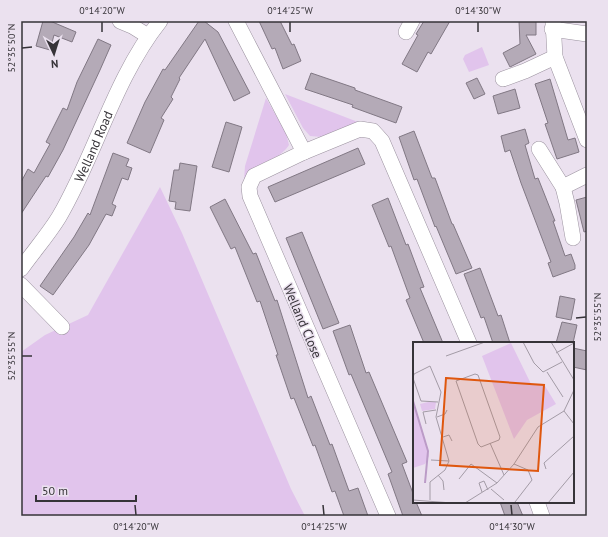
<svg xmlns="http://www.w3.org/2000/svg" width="608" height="537" font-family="'PT Sans',sans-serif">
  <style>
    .green { fill: #e1c4ec }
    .building { fill: #b4aab7; stroke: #817884 }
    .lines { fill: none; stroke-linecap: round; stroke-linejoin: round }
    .minor-casing { stroke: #9b929f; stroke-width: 16 }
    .minor { stroke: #fff; stroke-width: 15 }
    .ticks { fill: none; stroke: #363338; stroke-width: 1.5 }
    .labels { text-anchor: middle; stroke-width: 3; stroke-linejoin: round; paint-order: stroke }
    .street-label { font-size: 13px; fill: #363338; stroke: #ebe1ef }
    .inset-river { fill: none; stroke: #bb9bc7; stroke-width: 2 }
    .inset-road { fill: none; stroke: #a39ba6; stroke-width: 1 }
    .view { fill: #df570e; fill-opacity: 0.15; stroke: #df570e; stroke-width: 2 }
    .inset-edge { fill: none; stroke: #363338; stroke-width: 2 }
    .neatline { fill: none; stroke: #363338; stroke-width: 1.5 }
    .ticks-label { font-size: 10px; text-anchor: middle; fill: #363338 }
  </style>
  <rect width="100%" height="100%" fill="#ebe1ef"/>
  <g class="green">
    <polygon points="482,47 489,65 469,72 463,59 465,55"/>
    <polygon points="285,94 358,122 322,137 310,136 303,128"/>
    <path d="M 266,98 L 286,133 L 289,145 C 277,163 258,159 244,180 L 245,166 Z"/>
    <polygon points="160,187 182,233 291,489 305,516 21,516 21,352 45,335 88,315"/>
  </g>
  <g class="building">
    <polygon points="43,21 50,21 76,32 72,42 54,35 50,50 36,46"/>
    <polygon points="199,21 204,21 218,32 250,93 234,101 205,39 179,78 180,79 171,97 173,99 161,118 164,120 150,153 127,143 145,102 163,69 165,70"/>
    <polygon points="259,21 280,21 292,45 294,44 301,61 283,69 275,48 272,49"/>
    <polygon points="424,21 450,21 431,54 428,52 417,72 402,64 418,35 416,34"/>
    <polygon points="519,21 536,21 536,35 526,35 536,54 510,67 503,53 520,44"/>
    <polygon points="98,39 111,45 100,70 63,150 48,177 46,176 21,214 21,182 28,169 34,173 50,144 46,142 63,108 67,110 77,82"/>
    <polygon points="311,73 355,88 355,90 402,107 396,123 352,107 353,105 305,89"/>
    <polygon points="477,78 485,94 474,99 466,83"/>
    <polygon points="550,79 568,140 575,138 579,152 557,159 545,124 548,123 535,84"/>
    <polygon points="515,89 520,108 498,114 493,96"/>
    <polygon points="226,122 242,127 229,172 212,167"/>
    <polygon points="525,129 529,143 525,145 535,179 538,178 555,221 553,221 565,256 571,254 575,265 575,269 553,277 548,263 551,262 521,183 510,150 505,152 501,136"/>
    <polygon points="414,131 432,178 435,178 452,224 453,224 472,268 456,274 436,226 435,227 417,179 414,180 399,137"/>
    <polygon points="358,148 365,164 275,202 268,187"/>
    <polygon points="113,153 129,159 126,166 132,168 128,180 122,178 112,204 116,206 112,216 106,214 89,245 53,295 40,286 74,237 88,213 90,215"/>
    <polygon points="180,163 197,166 190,211 175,209 176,202 169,201 174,170 179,170"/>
    <polygon points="587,197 587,231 584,232 576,200"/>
    <polygon points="388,198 406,245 408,244 424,287 420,288 443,343 424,343 406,300 410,298 391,246 389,247 372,205"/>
    <polygon points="225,199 253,254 256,253 275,301 277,300 308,398 311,396 330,445 332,444 349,491 358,488 368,516 344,516 335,491 332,492 315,445 313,446 294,398 291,399 276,355 278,355 260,301 257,302 235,247 231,249 210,207"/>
    <polygon points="302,232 339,323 323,329 286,238"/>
    <polygon points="480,268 498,316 501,315 510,343 493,343 484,317 481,318 464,274"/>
    <polygon points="560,296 575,299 571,320 556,317"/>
    <polygon points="562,322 577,325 573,343 556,343"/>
    <polygon points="350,325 366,373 369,372 407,462 402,464 414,496 414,502 416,502 422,516 403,516 388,474 392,472 351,374 349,375 333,331"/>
    <polygon points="573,348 587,351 587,370 573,367"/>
    <polygon points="500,502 517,502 523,516 505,516"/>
  </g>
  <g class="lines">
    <g class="minor-casing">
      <g id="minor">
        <polyline points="120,21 132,26 148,36"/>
        <polyline points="236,21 304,152"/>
        <polyline points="553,21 555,57 587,140"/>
        <polyline points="552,29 587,34"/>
        <polyline points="406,32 412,21"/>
        <polyline points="503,79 525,71 555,57"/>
        <polyline points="539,149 563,187 587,175"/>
        <polyline points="563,187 567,203 573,238"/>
        <path id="s1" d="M 21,269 C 33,252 48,235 59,217 C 96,154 114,79 160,21"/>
        <polyline points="21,285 62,327"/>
        <polyline points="537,502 542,516"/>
        <polyline points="388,516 250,196 249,187 254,176 304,152 360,129 373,131 382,141 469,343"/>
      </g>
    </g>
    <use href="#minor" class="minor"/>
  </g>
  <path class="ticks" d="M 102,22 L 102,32M 290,22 L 290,32M 478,22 L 478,32M 22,48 L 32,47M 576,318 L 586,317M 22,356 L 32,356M 135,505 L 136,515M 323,505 L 324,515M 511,505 L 512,515"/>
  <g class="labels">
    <g class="street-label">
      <text dy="5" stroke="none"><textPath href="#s1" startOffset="143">Welland Road</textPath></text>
      <text transform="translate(303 321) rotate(67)" y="5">Welland Close</text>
    </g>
  </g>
  <g transform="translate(413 342)">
    <rect width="161" height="161" fill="#ebe1ef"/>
    <path d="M 98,1 L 118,42 L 132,44 L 143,62 L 114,78 L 101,97 L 69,14 ZM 0,58 L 16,114 L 12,122 L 0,126 ZM 15,60 L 23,60 L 22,67 L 9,69 L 7,62 Z" fill="#e1c4ec"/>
    <path class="inset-river" d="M 0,59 L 15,109 L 12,141"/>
    <path class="inset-road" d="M 110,0 L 121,21 L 130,30 L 149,20M 138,0 L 161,38M 143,11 L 161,1M 33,14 L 72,0M 134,30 L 150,55M 62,32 L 65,33 L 87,95 L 86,98 L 68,105 L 65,102 L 43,39 ZM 0,36 L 1,32 L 17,24 L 28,50 L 23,75 L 36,119 L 32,128 L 17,140 L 17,158M 0,36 L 8,59 L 25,60M 151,69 L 161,82M 24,75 L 32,72 L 34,68M 13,82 L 10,70 L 23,68M 30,95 L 36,93 L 39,99M 77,101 L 91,133M 18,118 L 36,119M 101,122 L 115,128 L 119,138 L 102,160M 133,127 L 131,121 L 161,94M 25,133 L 30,139 L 31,148M 46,137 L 58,122 L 84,141M 78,147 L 91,158M 69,150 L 66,141 L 71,139 L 75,148M 0,158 L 39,161M 52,161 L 84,141 L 101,122 L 125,85 L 151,69 L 161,48M 135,161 L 161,130"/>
    <path class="view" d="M 33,36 L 131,43 L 125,129 L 27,123 Z"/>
    <rect width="161" height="161" class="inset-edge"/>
  </g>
  <rect width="608" height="537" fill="none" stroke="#ebe1ef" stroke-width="44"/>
  <g transform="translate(54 54) rotate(176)" stroke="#ebe1ef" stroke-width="3" paint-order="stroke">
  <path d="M0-3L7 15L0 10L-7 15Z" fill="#363338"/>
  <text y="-6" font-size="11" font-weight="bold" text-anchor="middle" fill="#363338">N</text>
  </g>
  <path d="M36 495v6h100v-6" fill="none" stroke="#363338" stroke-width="2"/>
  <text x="42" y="495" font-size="12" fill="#363338" stroke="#ebe1ef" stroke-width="3" paint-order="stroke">50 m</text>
  <rect x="22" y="22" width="564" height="493" class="neatline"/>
  <g class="ticks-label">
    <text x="102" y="14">0°14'20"W</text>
    <text x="290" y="14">0°14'25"W</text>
    <text x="478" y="14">0°14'30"W</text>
    <text transform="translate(11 48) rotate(-90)" y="4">52°35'50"N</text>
    <text transform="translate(597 317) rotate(-90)" y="4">52°35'55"N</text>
    <text transform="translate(11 356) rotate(-90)" y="4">52°35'55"N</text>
    <text x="136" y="530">0°14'20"W</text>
    <text x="324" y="530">0°14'25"W</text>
    <text x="512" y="530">0°14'30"W</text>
  </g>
</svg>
